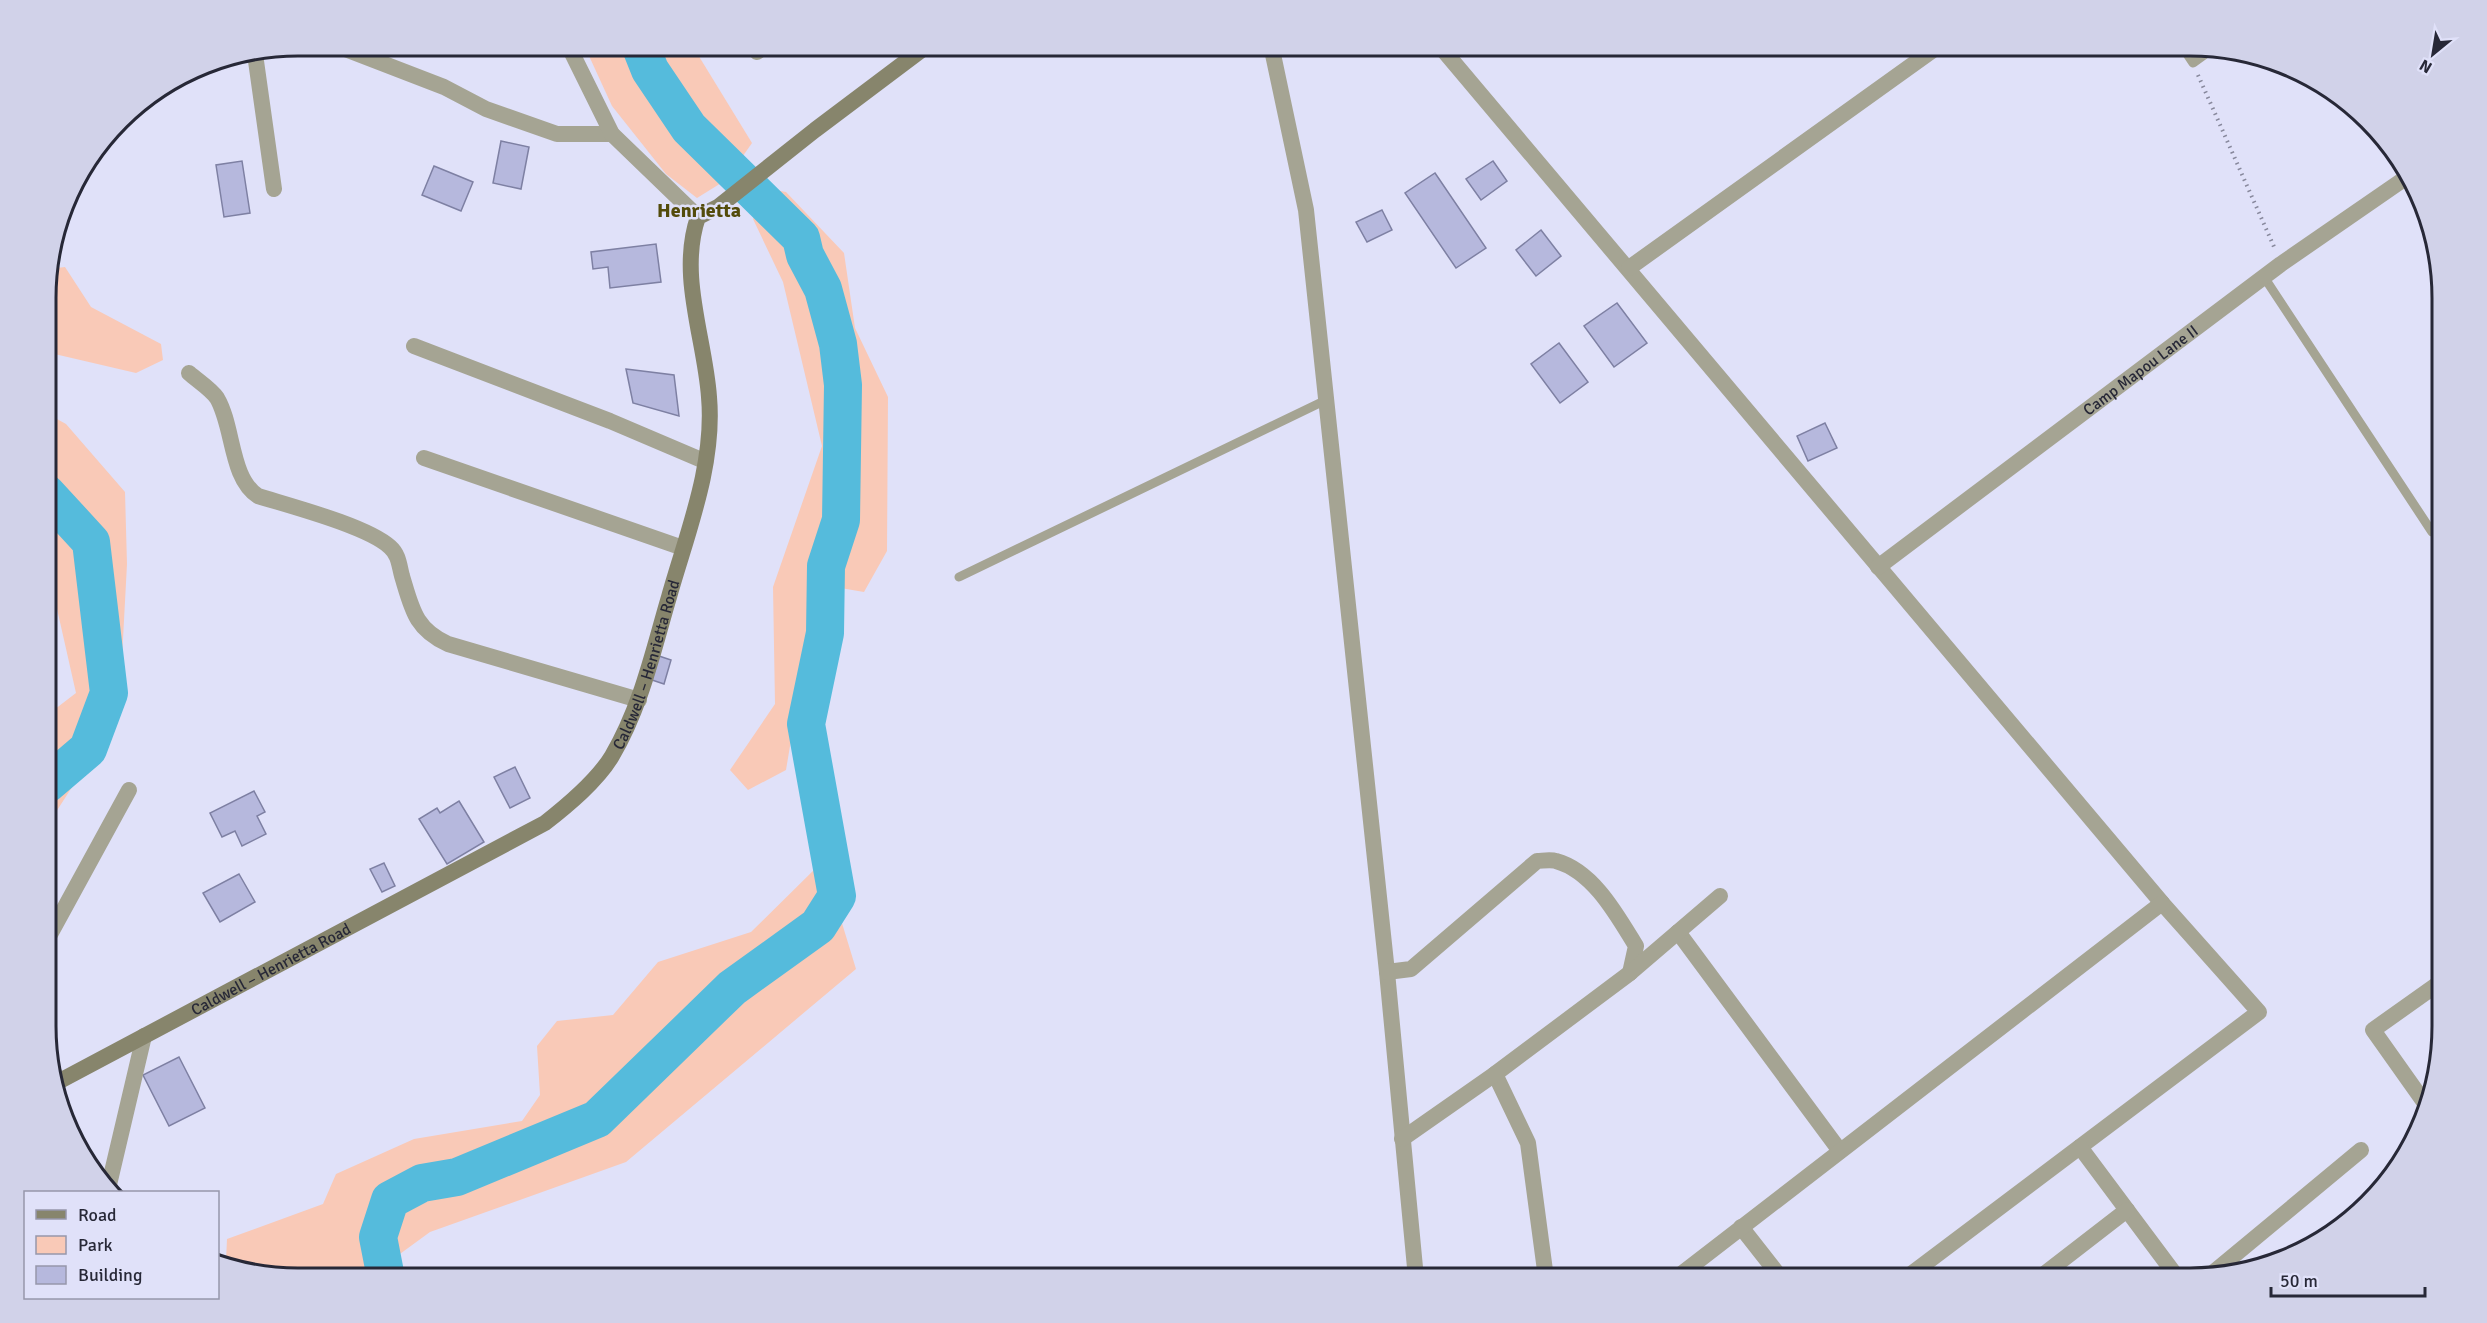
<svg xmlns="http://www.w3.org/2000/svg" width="2487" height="1323" font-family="Signika,sans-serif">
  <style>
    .green { fill: #f9c9b7 }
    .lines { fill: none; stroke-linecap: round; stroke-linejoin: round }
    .river { stroke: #55bbdc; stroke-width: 38 }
    .building { fill: #b6b8dd; stroke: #7e80a3; stroke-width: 1.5 }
    .path { stroke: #87889c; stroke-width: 4; stroke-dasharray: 1.5 4.5; stroke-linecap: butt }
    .service { stroke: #a5a493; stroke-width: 9 }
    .minor { stroke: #a5a493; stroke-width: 16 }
    .tertiary { stroke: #a5a493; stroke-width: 16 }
    .secondary { stroke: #87856c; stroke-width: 16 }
    .labels { text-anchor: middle; stroke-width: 5; stroke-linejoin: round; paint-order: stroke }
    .street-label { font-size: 16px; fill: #272837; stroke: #e0e1f9 }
    .quarter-label { font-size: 20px; font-weight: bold; fill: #534b0b; stroke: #e0e1f9 }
    .rim { fill: none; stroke: #272837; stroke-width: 3 }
  </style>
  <rect width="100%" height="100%" fill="#e0e1f9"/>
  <g class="green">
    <polygon points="584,45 692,45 752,143 726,180 697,198 666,174 612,106"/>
    <polygon points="770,189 786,192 844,253 855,328 888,397 887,551 864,592 817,584 786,770 748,790 730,770 775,704 773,587 822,446 783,282 753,219"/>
    <polygon points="65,267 91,307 161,344 163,360 136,373 46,352 46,281 49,269"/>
    <polygon points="46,413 66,424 125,492 127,564 119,714 47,826 46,716 76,693 46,560"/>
    <polygon points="823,861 856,969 626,1162 430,1232 367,1278 298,1278 226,1261 227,1239 323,1204 336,1174 414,1139 522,1121 540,1095 537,1046 557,1021 613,1015 658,962 751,932"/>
  </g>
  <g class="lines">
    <g class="river">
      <polyline points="46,493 91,542 109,693 88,749 47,784"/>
      <polyline points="386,1278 378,1237 390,1200 422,1183 457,1177 597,1119 732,988 818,926 837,896 806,724 825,633 826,566 841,520 843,385 838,344 823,289 805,255 801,238 689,128 650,70 640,45"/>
    </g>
  </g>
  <g class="building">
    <polygon points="501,141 529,147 521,189 493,183"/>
    <polygon points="242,161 250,213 224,217 216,165"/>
    <polygon points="1493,161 1507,181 1481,200 1466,179"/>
    <polygon points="434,166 473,182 461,211 422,195"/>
    <polygon points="1435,173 1486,248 1456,268 1405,193"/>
    <polygon points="1382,210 1392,230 1367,242 1356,222"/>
    <polygon points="1541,230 1561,256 1536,276 1516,250"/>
    <polygon points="656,244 661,282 610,288 608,267 593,269 591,252"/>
    <polygon points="1617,303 1647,343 1614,367 1584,326"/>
    <polygon points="1559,343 1588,382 1560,403 1531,364"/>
    <polygon points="626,369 674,375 679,416 633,403"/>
    <polygon points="1825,423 1837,448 1808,461 1797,436"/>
    <polygon points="659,656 671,660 664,684 652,680"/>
    <polygon points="515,767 530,798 510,808 494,777"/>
    <polygon points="254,791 265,812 257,816 266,834 242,846 235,831 222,837 210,813"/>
    <polygon points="459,801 484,842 447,864 419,819 437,808 440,813"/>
    <polygon points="384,863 395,886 382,892 370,869"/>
    <polygon points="239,874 255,902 220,922 203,893"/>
    <polygon points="179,1057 205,1108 169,1126 143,1075"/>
  </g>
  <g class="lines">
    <polyline class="path" points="2198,75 2275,249"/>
    <g class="service">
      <polyline points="2181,45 2193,63 2211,50"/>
      <polyline points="2264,277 2432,532"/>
      <polyline points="959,577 1326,400"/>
    </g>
    <g class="minor">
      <polyline points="335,45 444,87 486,109 557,134 612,134"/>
      <polyline points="1271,45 1306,210 1387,972 1416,1278"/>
      <polyline points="1439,45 2162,903 2259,1012 1906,1278"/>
      <polyline points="757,52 766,45"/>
      <polyline points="255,54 274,189"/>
      <polyline points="1629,268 1940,45"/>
      <polyline points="414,346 610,421 704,461"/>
      <path d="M 189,373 C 198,381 211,389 217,398 C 234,427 230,478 258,496 C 290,506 367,526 390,547 C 399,555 399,565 402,576 C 412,609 415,629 448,644 L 639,700"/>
      <polyline points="424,458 683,548"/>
      <path id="s1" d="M 1878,567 L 2281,264 L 2407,177"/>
      <polyline points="1678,932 1840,1151"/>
      <polyline points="47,940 129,790"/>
      <path d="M 1387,972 L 1411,969 L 1537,861 C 1542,861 1550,859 1556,861 C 1593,871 1617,915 1636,946 L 1630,973"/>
      <polyline points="50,1066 59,1081"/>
      <polyline points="1495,1074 1528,1143 1546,1278"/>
      <polyline points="2424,1102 2373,1030 2442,981"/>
      <polyline points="1402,1139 1495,1074 1630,973 1720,896"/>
      <polyline points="2080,1147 2177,1277"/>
      <polyline points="108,1189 144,1036"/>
      <polyline points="1741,1227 1781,1278"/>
      <polyline points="2208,1277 2361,1150"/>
      <polyline points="1676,1278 2162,903"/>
      <polyline points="2039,1278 2127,1210"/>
    </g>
    <polyline class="tertiary" points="568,45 612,134 698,217"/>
    <path class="secondary" id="s2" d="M 56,1083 L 545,823 C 568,805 597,781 612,756 C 641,707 653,651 669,597 C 687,533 715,465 709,397 C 705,339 678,275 698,217 L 718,207 L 815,130 L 928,45"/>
  </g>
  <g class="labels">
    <g class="street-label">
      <text dy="6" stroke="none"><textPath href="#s1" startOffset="328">Camp Mapou Lane II</textPath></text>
      <text dy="6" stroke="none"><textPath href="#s2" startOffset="747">Caldwell – Henrietta Road</textPath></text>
      <text dy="6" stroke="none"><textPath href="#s2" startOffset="243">Caldwell – Henrietta Road</textPath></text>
    </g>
    <g class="quarter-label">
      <text x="699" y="217">Henrietta</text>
    </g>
  </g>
  <path d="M0 0H2487V1323H0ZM298 56H2190A242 242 0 0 1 2432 298V1026A242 242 0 0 1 2190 1268H298A242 242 0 0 1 56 1026V298A242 242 0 0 1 298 56Z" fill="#d1d2e9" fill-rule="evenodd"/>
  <path class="rim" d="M298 56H2190A242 242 0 0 1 2432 298V1026A242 242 0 0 1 2190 1268H298A242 242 0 0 1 56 1026V298A242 242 0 0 1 298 56Z"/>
  <rect x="24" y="1191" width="195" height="108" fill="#e0e1f9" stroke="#9697ab" stroke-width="1.5"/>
  <rect x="36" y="1210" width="30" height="9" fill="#87856c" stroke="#9697ab" stroke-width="1.5"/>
  <text x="78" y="1221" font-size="18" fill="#272837">Road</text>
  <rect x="36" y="1236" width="30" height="18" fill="#f9c9b7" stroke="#9697ab" stroke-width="1.5"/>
  <text x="78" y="1251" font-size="18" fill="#272837">Park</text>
  <rect x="36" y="1266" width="30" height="18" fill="#b6b8dd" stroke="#9697ab" stroke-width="1.5"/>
  <text x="78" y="1281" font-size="18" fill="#272837">Building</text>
  <g transform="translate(2433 54) rotate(210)" stroke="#e0e1f9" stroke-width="4.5" paint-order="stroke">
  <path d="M0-4.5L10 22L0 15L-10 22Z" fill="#272837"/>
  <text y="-9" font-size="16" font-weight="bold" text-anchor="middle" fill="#272837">N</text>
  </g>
  <path d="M2271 1287v9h154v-9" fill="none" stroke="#272837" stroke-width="3"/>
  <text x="2280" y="1287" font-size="18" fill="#272837" stroke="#e0e1f9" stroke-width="4.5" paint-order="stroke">50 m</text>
</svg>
